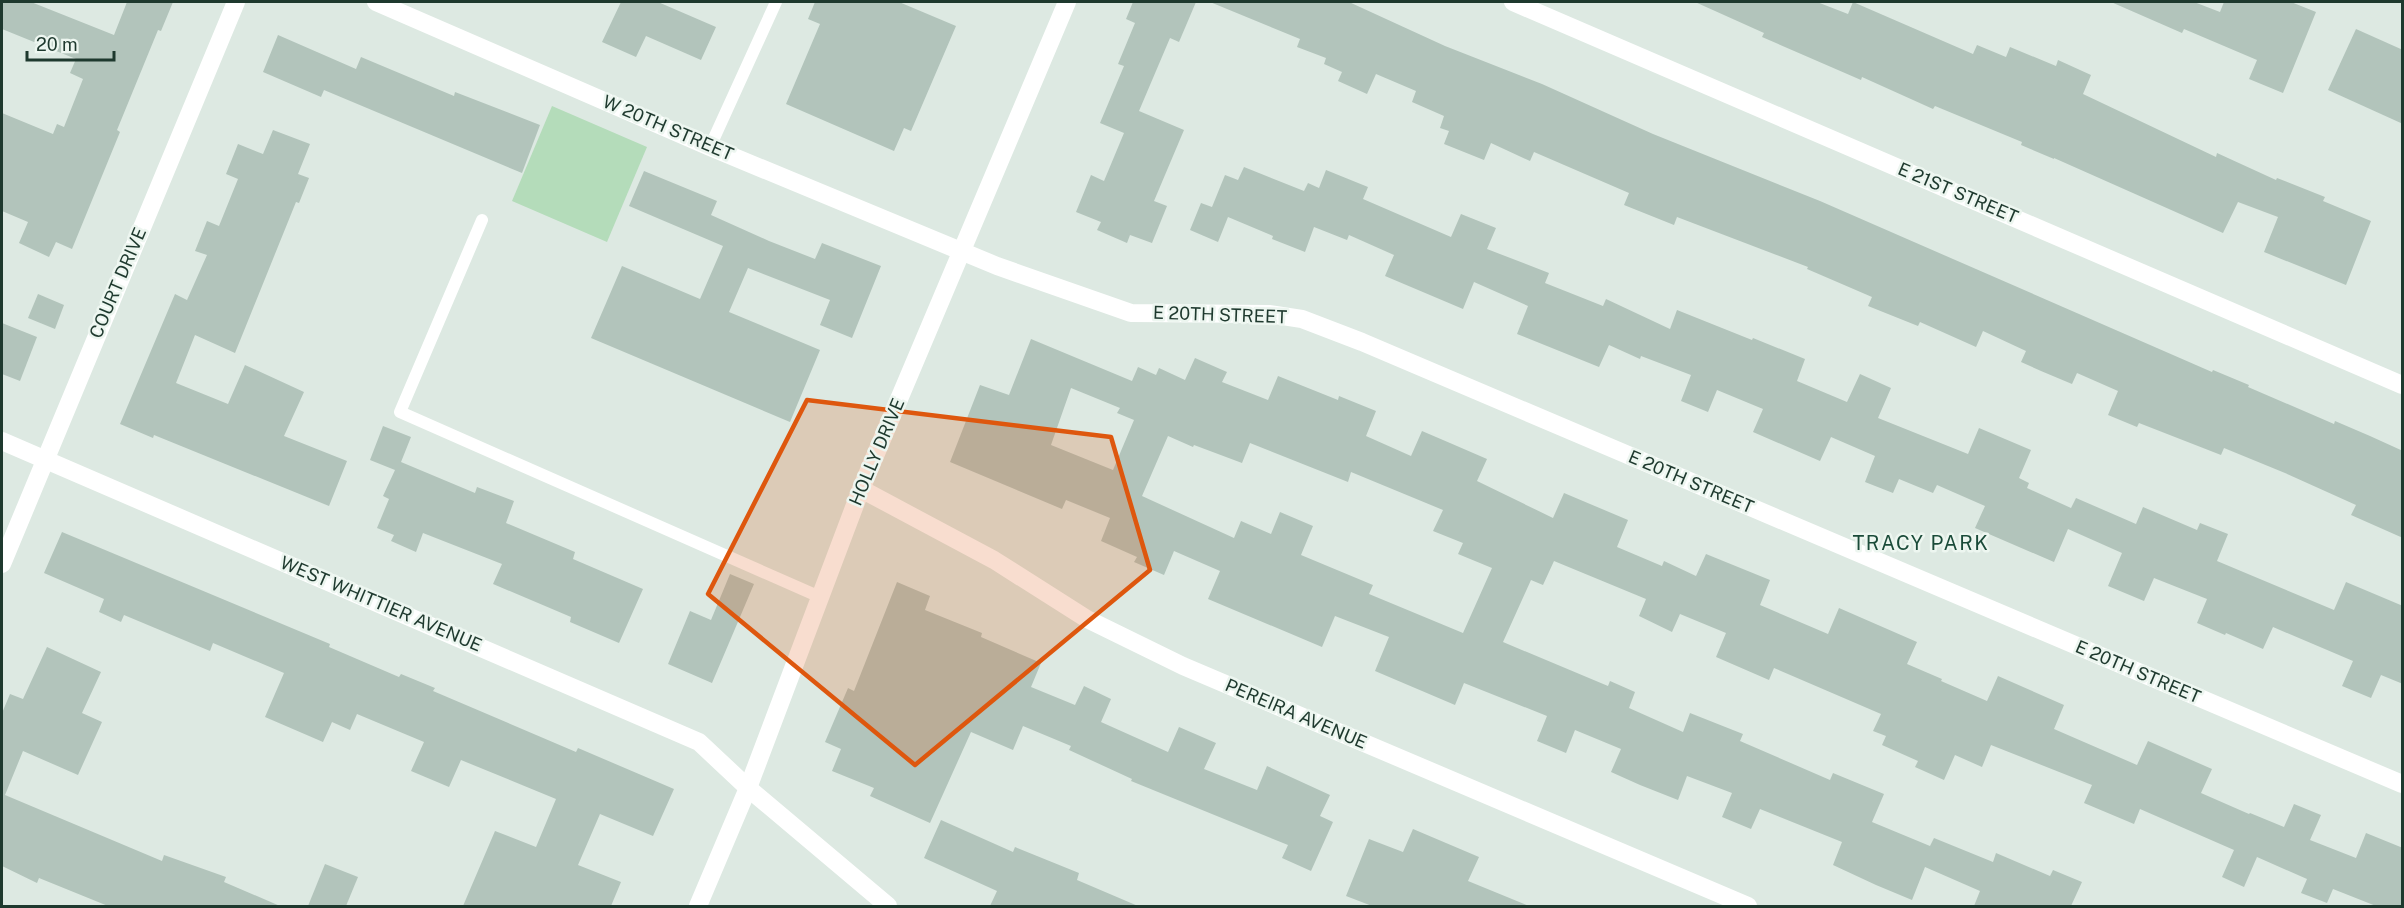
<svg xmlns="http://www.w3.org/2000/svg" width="2404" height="908" font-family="'Public Sans',sans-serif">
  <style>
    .green { fill: #b4dcba }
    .building { fill: #b2c4bb; fill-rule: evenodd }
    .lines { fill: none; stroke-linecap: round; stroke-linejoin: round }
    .lane { stroke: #fff; stroke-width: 12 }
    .street { stroke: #fff; stroke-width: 18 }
    .secondary { stroke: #fff; stroke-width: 18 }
    .marked { fill: #de570e; fill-opacity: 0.2; stroke: #de570e; stroke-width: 4.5; stroke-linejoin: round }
    .labels { text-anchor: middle; stroke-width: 5; stroke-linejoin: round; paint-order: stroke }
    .street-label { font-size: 18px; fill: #1e392e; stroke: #edf6f0 }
    .neighbourhood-label { font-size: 20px; letter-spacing: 1.5px; fill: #1a4b39; stroke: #edf6f0 }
  </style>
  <rect width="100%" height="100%" fill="#dde9e2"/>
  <polygon class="green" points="552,106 647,147 607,242 512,201"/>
  <g class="building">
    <polygon points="2,2 31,2 114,35 127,2 173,2 161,31 158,30 117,130 120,132 72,249 56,242 49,257 19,243 28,222 2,211 2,113 53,134 57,124 64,127 83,79 70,73 76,59 2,29"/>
    <polygon points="621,2 658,2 716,27 701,60 646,36 636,57 602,42"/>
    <polygon points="815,2 899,2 956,26 911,131 904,128 894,151 786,104 820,24 808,19"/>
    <polygon points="1133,2 1196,2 1179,42 1170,38 1139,111 1184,130 1154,201 1167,206 1152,243 1130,235 1127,243 1097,230 1101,222 1076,212 1091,175 1104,181 1124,133 1100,123 1124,66 1118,64 1135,23 1126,19"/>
    <polygon points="1210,2 1349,2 1445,46 1542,84 1653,134 1820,201 2212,372 2213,370 2249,385 2248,387 2334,424 2335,421 2370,436 2403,451 2403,538 2351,515 2356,505 2285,473 2224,448 2221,455 2139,423 2137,427 2108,415 2118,391 2077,373 2072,384 2041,371 2021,362 2026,351 1983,331 1976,347 1920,322 1918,326 1868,306 1872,297 1807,269 1808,267 1677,217 1674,225 1624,205 1629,193 1534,152 1530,161 1491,143 1484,160 1444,144 1449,131 1440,128 1444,116 1412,102 1416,91 1376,74 1367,94 1338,81 1342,72 1324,64 1326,58 1297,47 1300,39"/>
    <polygon points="1695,2 1817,2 1848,14 1853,2 1973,54 1977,45 2006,57 2010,47 2056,66 2058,60 2091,75 2083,94 2216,157 2217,153 2276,180 2277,178 2325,197 2323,201 2371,221 2346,285 2264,252 2278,217 2238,202 2223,233 2054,158 2054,159 2021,145 2022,142 1935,106 1933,109 1862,77 1861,80 1762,37 1764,33"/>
    <polygon points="2111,2 2194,2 2220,12 2224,2 2291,2 2316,12 2283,93 2249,79 2257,60 2184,29 2182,33"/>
    <polygon points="2356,29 2403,50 2403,124 2328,90"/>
    <polygon points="278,35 356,69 361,57 454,96 455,92 540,125 522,173 324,90 321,97 263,72"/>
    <polygon points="273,130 310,144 298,174 309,178 299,203 296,202 235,353 195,335 176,383 228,404 245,365 304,392 284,436 347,461 329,506 154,435 153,438 120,424 175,294 187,300 207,255 195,251 207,221 219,226 238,179 226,174 238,144 263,154"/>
    <polygon points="1244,167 1304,191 1308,183 1319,188 1326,170 1368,187 1363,199 1451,237 1461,214 1496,228 1487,249 1549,273 1545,283 1603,306 1606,299 1670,329 1677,310 1752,340 1753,338 1805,359 1797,381 1847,402 1860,374 1891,388 1878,418 1968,454 1979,428 2031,450 2019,478 2029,483 2027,488 2071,508 2076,498 2136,524 2143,507 2197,530 2200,523 2228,534 2217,561 2334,610 2346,582 2403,606 2403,684 2381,675 2371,698 2342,686 2353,661 2273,627 2263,649 2226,633 2225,635 2197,623 2207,599 2154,578 2144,601 2108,586 2122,553 2068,529 2054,562 1975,528 1985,506 1937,485 1933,493 1899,479 1893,493 1865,482 1875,456 1831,437 1820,461 1753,432 1763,409 1717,390 1708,412 1681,401 1691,375 1641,356 1640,359 1609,345 1599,367 1517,334 1528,306 1474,282 1463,309 1385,276 1394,255 1349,235 1347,240 1314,227 1305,252 1272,239 1273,236 1228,217 1218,242 1190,230 1201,203 1212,207 1225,175 1238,180"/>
    <polygon points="644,171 717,201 711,215 769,241 815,259 822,243 881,266 852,338 820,325 830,300 748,268 729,312 820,350 790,422 591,338 622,266 700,299 723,246 629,206"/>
    <polygon points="38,294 64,305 55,329 28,318"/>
    <polygon points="2,323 37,337 20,381 2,374"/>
    <path d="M 1031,339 L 1132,381 L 1138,367 L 1156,375 L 1159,368 L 1185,380 L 1195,358 L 1227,372 L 1222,382 L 1268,400 L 1278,376 L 1338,400 L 1339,396 L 1376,411 L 1366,436 L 1411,456 L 1422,431 L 1450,443 L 1487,459 L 1477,481 L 1553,518 L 1564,493 L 1628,520 L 1617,547 L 1662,566 L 1664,561 L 1696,576 L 1706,554 L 1770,580 L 1760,605 L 1828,634 L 1839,608 L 1917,642 L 1907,664 L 1942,679 L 1941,681 L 1987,701 L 1998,676 L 2064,705 L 2054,729 L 2137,765 L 2148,741 L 2212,769 L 2201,793 L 2249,814 L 2250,813 L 2284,827 L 2294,804 L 2321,815 L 2310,840 L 2356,858 L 2366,833 L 2403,848 L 2403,906 L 2376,906 L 2333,889 L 2327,903 L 2301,893 L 2307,879 L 2257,857 L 2244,887 L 2222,877 L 2234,850 L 2140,809 L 2134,824 L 2084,803 L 2092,785 L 1991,745 L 1982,767 L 1955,755 L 1944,780 L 1915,767 L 1918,761 L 1882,745 L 1886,736 L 1873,731 L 1881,714 L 1774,668 L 1769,680 L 1716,657 L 1726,633 L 1680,614 L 1672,632 L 1639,616 L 1646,599 L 1554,561 L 1543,585 L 1531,580 L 1503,642 L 1608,686 L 1610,681 L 1635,692 L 1629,708 L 1683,732 L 1690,713 L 1743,734 L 1740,741 L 1830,780 L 1833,773 L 1884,794 L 1872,822 L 1930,846 L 1934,838 L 1993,862 L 1996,853 L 2050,876 L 2053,870 L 2082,882 L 2071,906 L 1974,906 L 1980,891 L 1925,867 L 1912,900 L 1876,885 L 1833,865 L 1842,842 L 1760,809 L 1751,829 L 1722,817 L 1732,793 L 1687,776 L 1678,800 L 1640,785 L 1611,772 L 1621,749 L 1575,730 L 1566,753 L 1537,741 L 1547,716 L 1464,683 L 1455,705 L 1375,671 L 1389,637 L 1335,616 L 1322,647 L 1208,599 L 1220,571 L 1174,551 L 1164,575 L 1134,562 L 1137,557 L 1101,541 L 1110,518 L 1066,500 L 1062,509 L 950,462 L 980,385 L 1009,395 ZM 1071,388 L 1120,408 L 1117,413 L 1134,420 L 1113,470 L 1051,445 ZM 1168,436 L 1193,447 L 1194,445 L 1242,463 L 1250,443 L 1348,482 L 1351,472 L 1443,510 L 1433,531 L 1463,543 L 1458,554 L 1492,568 L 1463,633 L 1369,594 L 1373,585 L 1301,555 L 1313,526 L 1280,512 L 1271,534 L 1241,521 L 1234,538 L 1142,496 Z"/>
    <polygon points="383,426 411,437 401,462 475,493 477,487 514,501 506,523 575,552 573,559 643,589 619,643 570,622 571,617 493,584 502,564 423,533 416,552 391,541 394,535 377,528 389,499 383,496 395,470 370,460"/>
    <polygon points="62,532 330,644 329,647 399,677 401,674 435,688 433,691 576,752 578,748 674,789 653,836 600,814 578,865 621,882 611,906 463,906 495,831 536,847 556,799 461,760 449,787 411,771 424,742 357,714 350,730 332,722 323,742 265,717 284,673 213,643 210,651 124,615 121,622 99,612 104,599 44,573"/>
    <polygon points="730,574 754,584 712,683 668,664 690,611 711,620"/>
    <polygon points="897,582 930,596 925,610 982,633 981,637 1041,663 1031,687 1075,705 1084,686 1111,699 1101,722 1168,752 1179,727 1216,743 1204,769 1257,790 1267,766 1330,795 1320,816 1333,822 1311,871 1282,858 1288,845 1131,781 1132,779 1069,750 1071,746 1023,726 1013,750 971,732 930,823 870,796 874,788 832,771 841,749 825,742 848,688 854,691"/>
    <polygon points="47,647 101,672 82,713 102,722 78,775 23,751 5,795 162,861 164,855 226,877 224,882 280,906 108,906 39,878 37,883 2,866 2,713 10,694 23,699"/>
    <polygon points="941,820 1013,852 1015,847 1079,873 1077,880 1138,906 990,906 997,891 924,858"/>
    <polygon points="1413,829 1479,857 1468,881 1529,906 1372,906 1346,896 1369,839 1403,852"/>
    <polygon points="325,864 358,877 346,906 308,906"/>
  </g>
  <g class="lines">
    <g class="lane">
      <polyline points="710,147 776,2"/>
      <polyline points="482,220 400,412 820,597"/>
    </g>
    <g class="street">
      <polyline points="376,2 710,147 997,266 1131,313 1269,314 1302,319 1362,342 2402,784"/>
      <polyline points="1513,2 2402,385"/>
      <polyline points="2,441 699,742 748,788 888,906"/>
      <polyline points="861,489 994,560 1087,619 1183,666 1748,906"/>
      <polyline points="2,564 236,2"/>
    </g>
    <polyline class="secondary" points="698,906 748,788 861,489 1067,2"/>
  </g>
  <path class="marked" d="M 807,400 L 1111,437 L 1150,570 L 915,765 L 708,594 Z"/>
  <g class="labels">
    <g class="street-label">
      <text transform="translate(668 128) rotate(23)" y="6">W 20TH STREET</text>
      <text transform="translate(1958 193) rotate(23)" y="6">E 21ST STREET</text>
      <text transform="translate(118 283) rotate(-67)" y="6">COURT DRIVE</text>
      <text transform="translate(1220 315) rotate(2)" y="6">E 20TH STREET</text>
      <text transform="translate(877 452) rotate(-67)" y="6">HOLLY DRIVE</text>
      <text transform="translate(1691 482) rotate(23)" y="6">E 20TH STREET</text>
      <text transform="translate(381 604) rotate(23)" y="6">WEST WHITTIER AVENUE</text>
      <text transform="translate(2138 672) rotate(23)" y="6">E 20TH STREET</text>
      <text transform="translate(1296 714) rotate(23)" y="6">PEREIRA AVENUE</text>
    </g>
    <g class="neighbourhood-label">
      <text x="1921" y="550">TRACY PARK</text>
    </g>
  </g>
  <rect width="2404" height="908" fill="none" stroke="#1e392e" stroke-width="6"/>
  <path d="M27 51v9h87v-9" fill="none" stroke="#1e392e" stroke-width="3"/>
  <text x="36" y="51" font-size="18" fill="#1e392e" stroke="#edf6f0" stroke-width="4.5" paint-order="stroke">20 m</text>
</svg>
